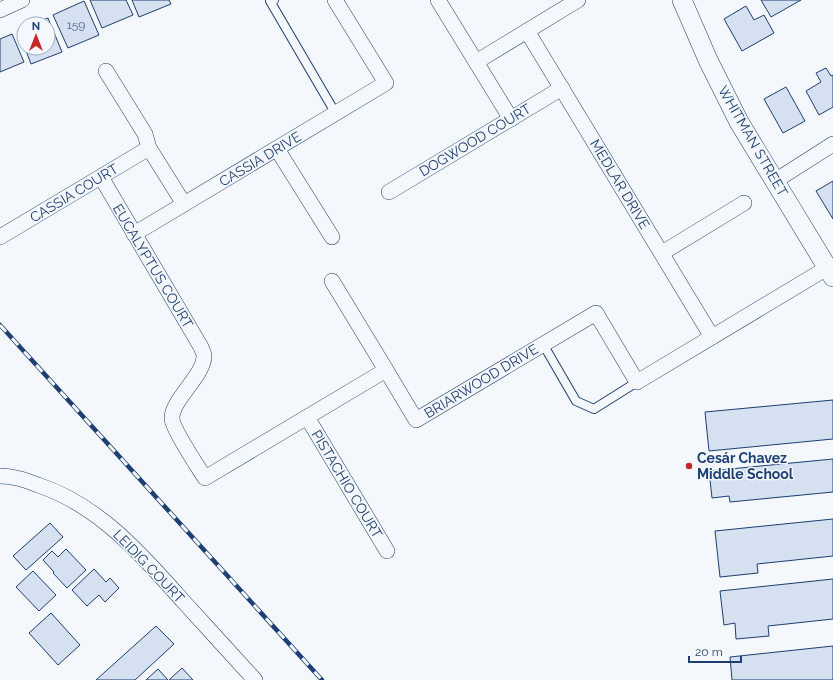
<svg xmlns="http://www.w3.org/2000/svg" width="833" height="680" font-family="Raleway,sans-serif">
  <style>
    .building { fill: #d5e0f0; stroke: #1d3f73 }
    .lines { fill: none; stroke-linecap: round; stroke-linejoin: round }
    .service-casing { stroke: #1d3f73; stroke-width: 10 }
    .minor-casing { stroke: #1d3f73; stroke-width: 16 }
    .tertiary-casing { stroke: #1d3f73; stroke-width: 20 }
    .service { stroke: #f4f7fb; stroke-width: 8 }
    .minor { stroke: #f4f7fb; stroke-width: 15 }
    .tertiary { stroke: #f4f7fb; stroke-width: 19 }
    .rail-casing { stroke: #1d3f73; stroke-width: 4.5 }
    .rail { stroke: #f4f7fb; stroke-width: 3; stroke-dasharray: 9; stroke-linecap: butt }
    .poi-dot { fill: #c62828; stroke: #f4f7fb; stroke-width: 1.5 }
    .labels { text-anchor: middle; stroke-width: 3; stroke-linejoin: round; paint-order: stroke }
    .number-label { font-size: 12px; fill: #4b6792 }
    .street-label { font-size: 14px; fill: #1d3f73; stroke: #f4f7fb }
    .poi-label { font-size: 14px; font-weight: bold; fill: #1d3f73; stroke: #f4f7fb; text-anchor: start }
  </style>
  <rect width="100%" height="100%" fill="#f4f7fb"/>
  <g class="building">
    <polygon points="90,0 126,0 133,15 102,28"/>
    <polygon points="132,0 169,0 171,4 139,17"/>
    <polygon points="761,0 801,0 771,17"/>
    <polygon points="84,1 99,35 68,48 53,15"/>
    <polygon points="746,6 754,20 764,15 774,33 742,51 724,19"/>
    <polygon points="48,18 62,52 31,64 25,48 48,48 48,24 33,24"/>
    <polygon points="24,28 24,46 18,30"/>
    <polygon points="12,34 24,62 0,72 0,39"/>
    <polygon points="826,68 831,76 833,75 833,107 819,115 806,91 821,82 816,73"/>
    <polygon points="786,87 805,121 783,133 764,99"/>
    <polygon points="833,181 833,219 816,191"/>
    <polygon points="833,400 833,439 709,451 705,412"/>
    <polygon points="833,459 833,492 730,502 729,496 712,498 709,471"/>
    <polygon points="833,519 833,556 757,564 758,573 720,577 715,531"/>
    <polygon points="50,523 63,537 26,570 13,556"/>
    <polygon points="66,549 86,570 67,588 53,573 54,572 43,560 52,551 58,557"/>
    <polygon points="94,569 106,582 110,578 119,588 105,602 99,595 87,606 72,590"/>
    <polygon points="33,571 56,595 39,611 16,587"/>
    <polygon points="833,579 833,619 768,626 769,636 736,639 735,623 724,625 720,591"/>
    <polygon points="51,613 80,645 58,665 29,633"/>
    <polygon points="156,626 174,644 135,680 96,680"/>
    <polygon points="833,646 833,680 732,680 730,657"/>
    <polygon points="182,668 193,680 169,680"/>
    <polygon points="158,669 168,680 146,680"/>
  </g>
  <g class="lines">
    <g class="service-casing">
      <g id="service">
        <polyline points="274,0 270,1 336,114"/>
        <polyline points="543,344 576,401 594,409 637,382"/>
      </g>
    </g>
    <g class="minor-casing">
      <g id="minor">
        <polyline points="438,0 511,119"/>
        <polyline points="0,10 22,0"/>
        <polyline points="527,31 712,337"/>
        <polyline points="476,62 578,0"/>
        <polyline points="106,71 145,134 149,148 184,204"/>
        <polyline points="277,149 332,237"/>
        <path d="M 101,177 L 201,347 C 202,350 204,353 204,356 C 204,376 171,400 172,419 C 173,430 198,467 205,478 L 386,370 L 416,420 L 596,313 L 637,382 L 827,268"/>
        <polyline points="775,181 833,144"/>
        <polyline points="389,192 562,88"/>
        <polyline points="134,234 386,83 335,0"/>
        <polyline points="0,237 149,148"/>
        <polyline points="662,253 744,203"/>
        <polyline points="332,281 386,370"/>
        <polyline points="307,417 387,551"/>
        <path d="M 0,476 C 14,476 25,480 38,485 C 99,505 142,555 183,601 C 207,627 231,654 255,680"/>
      </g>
    </g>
    <g class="tertiary-casing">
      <polyline id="tertiary" points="682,0 708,60 739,122 833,277"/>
    </g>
    <use href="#service" class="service"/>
    <use href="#minor" class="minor"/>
    <use href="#tertiary" class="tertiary"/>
    <g class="rail-casing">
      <polyline id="rail" points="0,325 322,680"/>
    </g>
    <use href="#rail" class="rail"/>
  </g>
  <circle class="poi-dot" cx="689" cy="466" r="4"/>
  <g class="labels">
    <g class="number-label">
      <text x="76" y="29">159</text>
    </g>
    <g class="street-label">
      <text transform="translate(475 140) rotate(-31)" y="5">DOGWOOD COURT</text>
      <text transform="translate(753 141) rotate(60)" y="5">WHITMAN STREET</text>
      <text transform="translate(260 159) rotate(-31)" y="5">CASSIA DRIVE</text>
      <text transform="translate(620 184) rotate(59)" y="5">MEDLAR DRIVE</text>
      <text transform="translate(74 193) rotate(-31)" y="5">CASSIA COURT</text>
      <text transform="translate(153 266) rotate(59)" y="5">EUCALYPTUS COURT</text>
      <text transform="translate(481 381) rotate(-31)" y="5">BRIARWOOD DRIVE</text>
      <text transform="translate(347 484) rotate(59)" y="5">PISTACHIO COURT</text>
      <text transform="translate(149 566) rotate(46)" y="5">LEIDIG COURT</text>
    </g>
    <g class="poi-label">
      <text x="697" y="463">Cesár Chavez<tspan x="697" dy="16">Middle School</tspan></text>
    </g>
  </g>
  <g transform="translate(36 36)"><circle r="19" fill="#f4f7fb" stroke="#9eadc5"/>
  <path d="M0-3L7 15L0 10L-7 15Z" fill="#c62828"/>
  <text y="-6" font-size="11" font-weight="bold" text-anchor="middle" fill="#1d3f73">N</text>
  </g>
  <path d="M689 656v6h52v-6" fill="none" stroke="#1d3f73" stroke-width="2"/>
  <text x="695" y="656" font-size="12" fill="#1d3f73" stroke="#f4f7fb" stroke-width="3" paint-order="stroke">20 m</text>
</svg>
